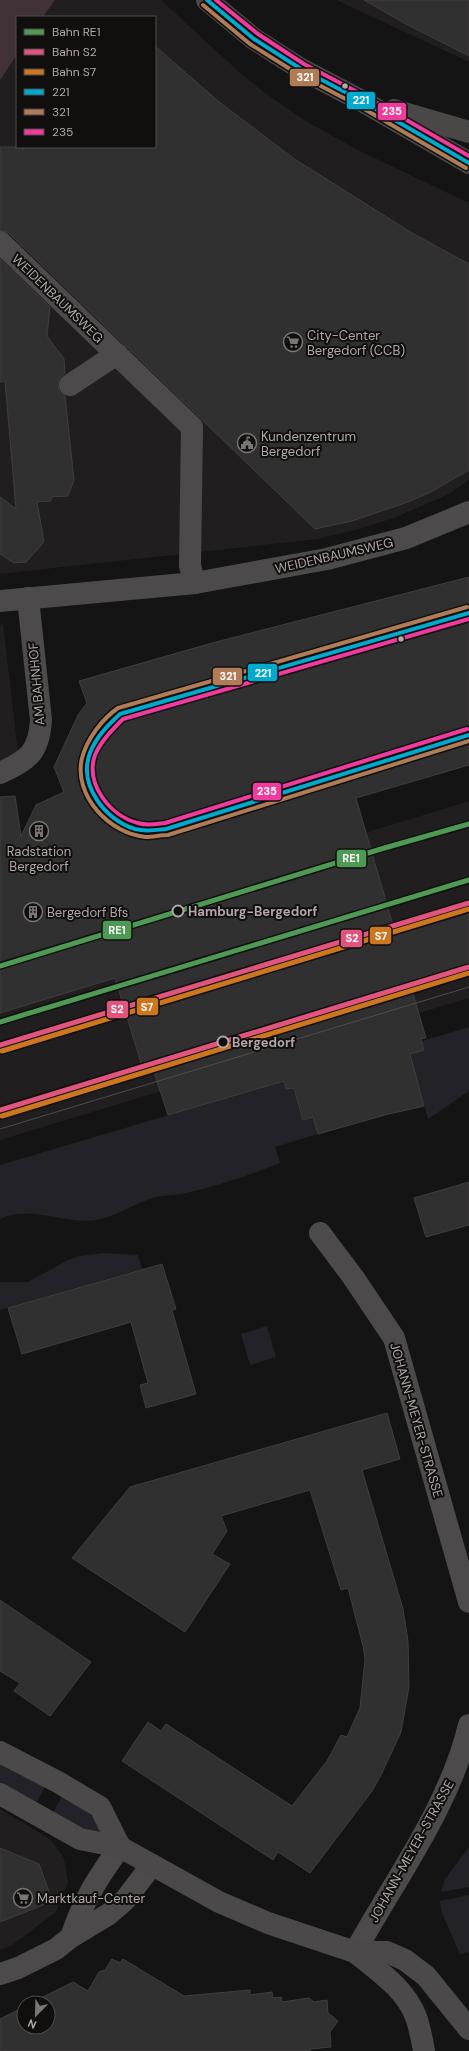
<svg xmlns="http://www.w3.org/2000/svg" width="469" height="2051" font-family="'DM Sans',sans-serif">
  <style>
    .built { fill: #201e1e }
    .green { fill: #242229 }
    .water { fill: #413238 }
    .building { fill: #313030; stroke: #403d3e }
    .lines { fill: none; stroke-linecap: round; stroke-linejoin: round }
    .street { stroke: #4d4a4b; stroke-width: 22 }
    .secondary { stroke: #4b4949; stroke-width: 22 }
    .primary { stroke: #4a4747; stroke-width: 22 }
    .tram { stroke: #4f4c4c; stroke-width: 1 }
    .bus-1-casing { stroke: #100f0e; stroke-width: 7 }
    .bus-2-casing { stroke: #100f0e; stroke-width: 7 }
    .bus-3-casing { stroke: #100f0e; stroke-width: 7 }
    .bus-1 { stroke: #00a9ce; stroke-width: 4 }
    .bus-2 { stroke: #b07c57; stroke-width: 4 }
    .bus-3 { stroke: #f13a9d; stroke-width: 4 }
    .rail-1-casing { stroke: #100f0e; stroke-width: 8 }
    .rail-2-casing { stroke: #100f0e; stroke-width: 8 }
    .rail-3-casing { stroke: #100f0e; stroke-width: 8 }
    .rail-1 { stroke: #4e9a55; stroke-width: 5 }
    .rail-2 { stroke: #e1547e; stroke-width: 5 }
    .rail-3 { stroke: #cc7720; stroke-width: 5 }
    .bus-dot { fill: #b3a7a9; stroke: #100f0e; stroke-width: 1.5 }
    .stop-dot { fill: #100f0e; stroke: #b3a7a9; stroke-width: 2 }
    .labels { text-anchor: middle; stroke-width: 4; stroke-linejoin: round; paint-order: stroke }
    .street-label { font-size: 13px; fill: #b3a7a9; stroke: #100f0e }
    .poi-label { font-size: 13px; fill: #b3a7a9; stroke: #100f0e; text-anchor: start }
    .stop-label { font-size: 13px; font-weight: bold; fill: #b3a7a9; stroke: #100f0e; text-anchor: start }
    .line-badge { stroke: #100f0e; stroke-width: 1.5 }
    .badge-label { font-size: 11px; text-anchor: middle; font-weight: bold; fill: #fff }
  </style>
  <rect width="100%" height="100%" fill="#141414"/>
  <g class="built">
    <polygon points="55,0 161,0 238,71 265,93 304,120 358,150 469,203 469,480 447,495 394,518 356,530 317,539 0,574 0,80 17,55 17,147 155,147 155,17 43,17"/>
    <polygon points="336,0 469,0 469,62"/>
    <polygon points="3,624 18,752 0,760 0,625"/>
    <polygon points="469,801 469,998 0,1140 0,945"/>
    <polygon points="0,1809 50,1839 64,1858 68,1883 56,1912 11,1946 0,1950"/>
  </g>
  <g class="green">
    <polygon points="469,1027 469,1091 428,1119 417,1080 378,1091 371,1065 424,1049 422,1041"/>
    <path d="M 284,1081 L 286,1089 L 294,1087 L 303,1120 L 313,1117 L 318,1134 L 275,1147 L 280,1163 C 250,1175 218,1186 186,1193 C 177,1195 166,1195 156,1197 C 135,1203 118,1216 96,1220 C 64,1225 31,1204 0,1219 L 0,1165 Z"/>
    <polygon points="104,1253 138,1255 142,1269 0,1310 0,1282 28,1282 68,1260 80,1256"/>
    <polygon points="267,1326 276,1357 250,1365 241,1334"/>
    <polygon points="0,1764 45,1787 36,1804 0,1783"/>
    <path d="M 62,1796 C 86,1810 95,1814 106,1840 L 53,1813 Z"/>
    <polygon points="469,1847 469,1887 441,1892 445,1879"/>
    <polygon points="469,1895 469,1952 460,1954 442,1913 440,1901"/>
  </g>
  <polygon class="water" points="0,0 55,0 43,17 17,17 17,55 0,80"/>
  <g class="building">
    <polygon points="364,0 469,0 469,56 406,24"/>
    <polygon points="155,46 218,101 293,158 412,233 469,264 469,470 431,492 408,502 352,521 315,529 9,233 0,230 0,147 155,147"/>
    <polygon points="0,259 50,307 47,336 64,359 65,373 59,379 58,386 60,392 65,396 74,480 68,496 51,497 51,501 37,502 44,542 26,562 14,563 0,554 0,497 16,509 5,381 0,382"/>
    <polygon points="469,577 469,765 356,798 395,932 469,911 469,965 410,983 426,1038 421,1039 424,1050 410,1054 424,1106 385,1115 318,1134 313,1117 303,1120 294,1088 286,1089 284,1081 168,1115 150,1060 141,1063 115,978 0,1013 0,797 15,796 21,836 36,805 64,792 54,767 78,715 87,703 79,681 212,643"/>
    <polygon points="469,1182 469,1225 426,1237 414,1198"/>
    <polygon points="162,1264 176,1309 172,1310 196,1394 146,1408 140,1385 148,1383 131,1322 22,1354 8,1308"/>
    <polygon points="387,1413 400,1459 362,1470 403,1609 408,1641 409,1687 401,1732 381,1775 372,1791 310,1873 278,1852 273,1860 122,1761 148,1722 161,1731 166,1724 292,1806 327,1761 341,1735 347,1737 360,1708 365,1659 363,1646 348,1588 341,1590 310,1490 221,1516 227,1531 212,1554 230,1564 185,1632 72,1558 130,1487"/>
    <polygon points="0,1600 91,1662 50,1716 14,1691 20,1683 0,1671"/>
    <polygon points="0,1848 39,1864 49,1891 43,1905 0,1922"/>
    <polygon points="112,1959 120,1963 123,1959 184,1996 250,1990 250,1995 272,1992 273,1998 281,1997 282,2002 309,1998 314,2002 327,2000 328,2013 338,2021 330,2032 331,2047 310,2049 310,2051 0,2051 0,2019 24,2007 24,2027 48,2027 48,2003 31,2003 73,1982 88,1991 99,1972 105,1970"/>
  </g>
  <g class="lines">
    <g class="street">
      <polyline points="0,242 192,427 190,566 195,583"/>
      <polyline points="70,385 117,354"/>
      <polyline points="0,601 195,583 327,559 406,538 469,512"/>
      <path d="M 0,773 C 28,760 39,753 41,720 L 28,598"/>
      <polyline points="320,1233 353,1277 394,1338 469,1602"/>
      <path d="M 71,1937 C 84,1899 97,1879 120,1847"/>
      <path d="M 355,1952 C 395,1879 449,1808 469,1725"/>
      <polyline points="0,1974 18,1968 56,1949 71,1937 109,1914 125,1900 152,1865"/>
    </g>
    <g class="secondary">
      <polyline points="0,1752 58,1782 100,1807 120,1847"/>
      <polyline points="0,1794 80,1839 120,1847 219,1902 268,1923 355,1952 387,1952 405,1960 426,1976 469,2029"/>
      <path d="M 355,1952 C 378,1971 405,1988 416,2017 C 420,2028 422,2040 424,2051"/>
    </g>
    <g class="primary">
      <polyline points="207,0 254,39 301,69 362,101 469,163"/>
      <polyline points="394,110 469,132"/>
    </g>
    <g class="tram">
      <polyline points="0,1107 27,1101"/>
      <polyline points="0,1129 469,987"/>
    </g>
    <g class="bus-1-casing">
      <g id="bus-1">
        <polyline points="207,0 254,39 301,69 362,101 469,163"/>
        <path d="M 469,613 L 120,714 C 108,725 96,737 90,753 C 78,785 105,820 135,829 C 146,832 155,830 166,829 L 469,735"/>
      </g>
    </g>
    <g class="bus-2-casing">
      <g id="bus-2">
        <polyline points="203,5 250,44 298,74 359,106 466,168"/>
        <path d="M 467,607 L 118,708 C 102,719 87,739 82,758 C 73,796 110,834 146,837 C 153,837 161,835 168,835 L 469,741"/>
      </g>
    </g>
    <g class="bus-3-casing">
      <g id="bus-3">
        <polyline points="216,0 258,34 304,64 365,96 469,156"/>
        <path d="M 467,729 L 165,823 C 156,824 147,826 138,823 C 110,816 85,784 95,755 C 101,741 112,730 123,719 L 469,619"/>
      </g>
    </g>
    <use href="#bus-1" class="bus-1"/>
    <use href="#bus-2" class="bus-2"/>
    <use href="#bus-3" class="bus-3"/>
    <g class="rail-1-casing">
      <g id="rail-1">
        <polyline points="0,966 381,849 469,824"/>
        <polyline points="0,1022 469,880"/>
      </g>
    </g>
    <g class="rail-2-casing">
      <g id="rail-2">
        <polyline points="0,1045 469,903"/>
        <polyline points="0,1110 469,967"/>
      </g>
    </g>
    <g class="rail-3-casing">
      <g id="rail-3">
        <polyline points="2,1051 469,909"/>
        <polyline points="2,1116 469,973"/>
      </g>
    </g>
    <use href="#rail-1" class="rail-1"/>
    <use href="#rail-2" class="rail-2"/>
    <use href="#rail-3" class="rail-3"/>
  </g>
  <defs>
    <g id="supermarket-ring" transform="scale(1)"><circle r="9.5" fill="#100f0e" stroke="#7b7475" stroke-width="1.5"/><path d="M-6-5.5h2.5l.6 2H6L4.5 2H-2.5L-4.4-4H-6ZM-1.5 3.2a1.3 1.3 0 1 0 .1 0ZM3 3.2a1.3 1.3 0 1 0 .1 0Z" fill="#7b7475"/></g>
    <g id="civic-ring" transform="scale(1)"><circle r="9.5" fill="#100f0e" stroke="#7b7475" stroke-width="1.5"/><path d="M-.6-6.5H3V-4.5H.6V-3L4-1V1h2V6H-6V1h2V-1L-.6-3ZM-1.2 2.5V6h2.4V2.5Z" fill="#7b7475"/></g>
    <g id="building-ring" transform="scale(1)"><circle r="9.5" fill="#100f0e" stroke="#7b7475" stroke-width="1.5"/><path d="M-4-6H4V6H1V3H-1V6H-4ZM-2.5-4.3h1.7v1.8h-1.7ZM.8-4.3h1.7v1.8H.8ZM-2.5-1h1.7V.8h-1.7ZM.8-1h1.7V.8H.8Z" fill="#7b7475"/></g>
  </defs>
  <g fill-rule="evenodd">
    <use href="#supermarket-ring" x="293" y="342"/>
    <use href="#civic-ring" x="247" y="443"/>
    <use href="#building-ring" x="39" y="831"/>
    <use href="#building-ring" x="33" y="912"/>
    <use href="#supermarket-ring" x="23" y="1898"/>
  </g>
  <g class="bus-dot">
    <circle cx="345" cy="86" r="3.5"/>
    <circle cx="401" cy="639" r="3.5"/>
  </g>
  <g class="stop-dot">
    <circle cx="178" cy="911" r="5.5"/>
    <circle cx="223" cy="1042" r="5.5"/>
  </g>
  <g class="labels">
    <g class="street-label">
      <text transform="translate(58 298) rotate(44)" y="5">WEIDENBAUMSWEG</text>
      <text transform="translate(334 555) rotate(-13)" y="5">WEIDENBAUMSWEG</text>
      <text transform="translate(36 684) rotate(-95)" y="5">AM BAHNHOF</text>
      <text transform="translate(417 1420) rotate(74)" y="5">JOHANN-MEYER-STRASSE</text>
      <text transform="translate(411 1851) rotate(-61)" y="5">JOHANN-MEYER-STRASSE</text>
    </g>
    <g class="poi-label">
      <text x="307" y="340">City-Center<tspan x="307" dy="15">Bergedorf (CCB)</tspan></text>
      <text x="261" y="441">Kundenzentrum<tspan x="261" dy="15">Bergedorf</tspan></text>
      <text x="39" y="856" text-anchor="middle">Radstation<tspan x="39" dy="15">Bergedorf</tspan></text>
      <text x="47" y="917">Bergedorf Bfs</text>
      <text x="37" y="1903">Marktkauf-Center</text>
    </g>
    <g class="stop-label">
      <text x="188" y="916">Hamburg-Bergedorf</text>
      <text x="232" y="1047">Bergedorf</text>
    </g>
  </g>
  <g class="line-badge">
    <rect x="289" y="68" width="31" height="19" rx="4" fill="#b07c57"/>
    <rect x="346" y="91" width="30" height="19" rx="4" fill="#00a9ce"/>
    <rect x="377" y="102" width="30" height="19" rx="4" fill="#f13a9d"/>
    <rect x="247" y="663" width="31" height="19" rx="4" fill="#00a9ce"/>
    <rect x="212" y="667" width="31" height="19" rx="4" fill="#b07c57"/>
    <rect x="252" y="782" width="30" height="19" rx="4" fill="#f13a9d"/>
    <rect x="336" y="849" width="31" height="19" rx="4" fill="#4e9a55"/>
    <rect x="102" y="920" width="30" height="20" rx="4" fill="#4e9a55"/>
    <rect x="369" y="926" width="23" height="19" rx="4" fill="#cc7720"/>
    <rect x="340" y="929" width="23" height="19" rx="4" fill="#e1547e"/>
    <rect x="136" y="997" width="23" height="19" rx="4" fill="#cc7720"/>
    <rect x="106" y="1000" width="23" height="19" rx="4" fill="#e1547e"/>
  </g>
  <g class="badge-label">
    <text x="305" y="81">321</text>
    <text x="361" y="104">221</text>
    <text x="392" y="115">235</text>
    <text x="263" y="677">221</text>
    <text x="228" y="680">321</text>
    <text x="267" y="795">235</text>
    <text x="351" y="862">RE1</text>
    <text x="117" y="934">RE1</text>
    <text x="381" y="940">S7</text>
    <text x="352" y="942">S2</text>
    <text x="147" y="1011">S7</text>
    <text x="117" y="1013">S2</text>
  </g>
  <rect x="16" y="16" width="140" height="132" fill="#100f0e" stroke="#514c4c"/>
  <rect x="24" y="29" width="20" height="6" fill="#4e9a55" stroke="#514c4c"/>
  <text x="52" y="36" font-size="12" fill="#b3a7a9">Bahn RE1</text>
  <rect x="24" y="49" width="20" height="6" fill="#e1547e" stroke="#514c4c"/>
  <text x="52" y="56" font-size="12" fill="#b3a7a9">Bahn S2</text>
  <rect x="24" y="69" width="20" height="6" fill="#cc7720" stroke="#514c4c"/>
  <text x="52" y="76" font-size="12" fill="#b3a7a9">Bahn S7</text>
  <rect x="24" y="89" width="20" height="6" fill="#00a9ce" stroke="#514c4c"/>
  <text x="52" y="96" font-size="12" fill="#b3a7a9">221</text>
  <rect x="24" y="109" width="20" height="6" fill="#b07c57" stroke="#514c4c"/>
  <text x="52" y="116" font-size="12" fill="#b3a7a9">321</text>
  <rect x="24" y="129" width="20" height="6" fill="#f13a9d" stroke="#514c4c"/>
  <text x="52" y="136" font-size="12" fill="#b3a7a9">235</text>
  <g transform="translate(36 2015) rotate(203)"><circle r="19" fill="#100f0e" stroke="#514c4c"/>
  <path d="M0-3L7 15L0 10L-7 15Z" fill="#7b7475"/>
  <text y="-6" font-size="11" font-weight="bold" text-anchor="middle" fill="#b3a7a9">N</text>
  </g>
</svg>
